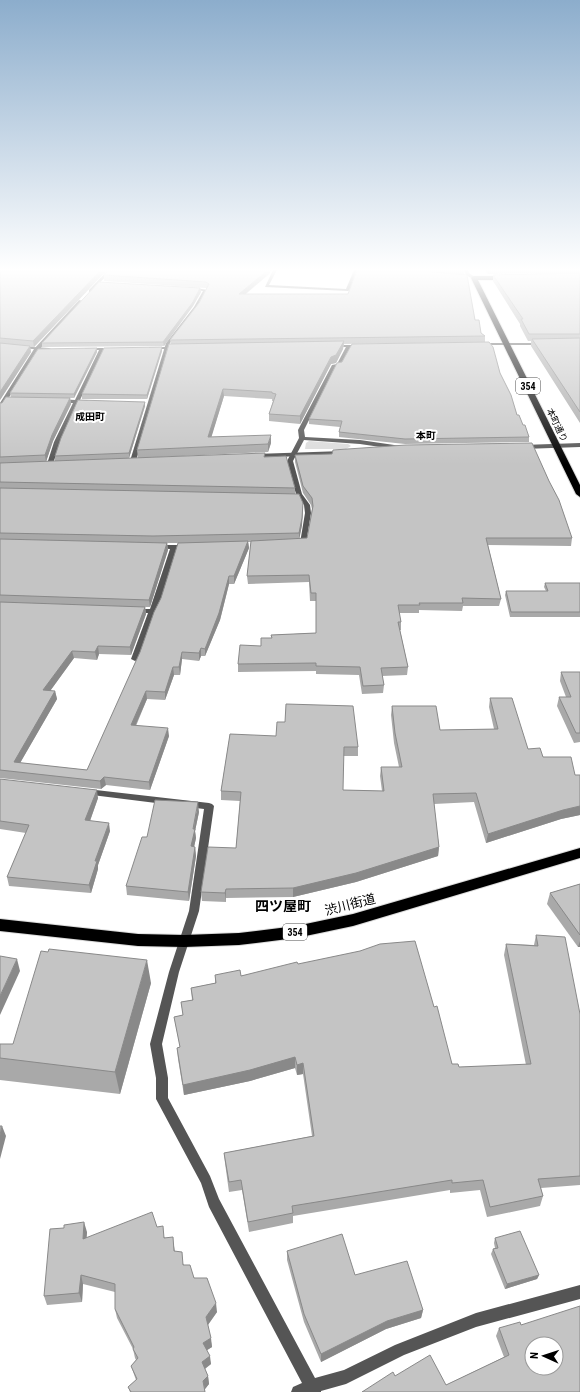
<svg xmlns="http://www.w3.org/2000/svg" width="580" height="1392" font-family="'Roboto Condensed','Noto Sans JP',sans-serif">
  <style>
    .green { fill: #dcdcdc }
    .lines { fill: none; stroke-linecap: round; stroke-linejoin: round }
    .trunk-casing { stroke: #dbdbdb; stroke-width: 2 }
    .minor { fill: #555; fill-rule: evenodd }
    .tertiary { fill: #555; fill-rule: evenodd }
    .trunk { fill: #000; fill-rule: evenodd }
    .wall { fill: #a9a9a9; fill-rule: evenodd }
    .shaded-wall { fill: #898989 }
    .building { fill: #c4c4c4; stroke: #898989; fill-rule: evenodd }
    .labels { text-anchor: middle; stroke-width: 4; stroke-linejoin: round; paint-order: stroke }
    .far-street-label { font-size: 9px; fill: #000; stroke: #fff }
    .shield { fill: #fff; stroke: #4c4c4c; stroke-width: 1 }
    .shield-label { font-size: 10px; font-weight: bold; fill: #000 }
    .far-neighbourhood-label { font-size: 10px; font-weight: bold; fill: #000; stroke: #fff }
    .near-street-label { font-size: 13px; fill: #000; stroke: #fff }
    .near-neighbourhood-label { font-size: 14px; font-weight: bold; fill: #000; stroke: #fff }
  </style>
  <rect width="100%" height="100%" fill="#fff"/>
  <polygon class="green" points="309,441 348,444 351,446 346,449 305,449 306,443"/>
  <g class="lines">
    <g class="trunk-casing">
      <g id="trunk">
        <polygon points="474,276 507,276 510,278 507,280 478,280 580,485 580,497 576,494 471,278"/>
        <polygon points="580,848 580,858 353,926 296,938 239,945 184,947 138,946 0,931 0,919 138,934 184,935 239,933 296,926 353,914"/>
      </g>
    </g>
    <g class="minor">
      <polygon points="108,270 112,270 91,292 89,292 89,290"/>
      <polygon points="273,270 277,270 269,285 346,289 354,270 358,270 350,290 348,291 265,287"/>
      <polygon points="464,270 468,270 469,273 475,277 475,279 473,279 466,275"/>
      <polygon points="189,287 208,290 198,308 170,343 136,461 131,462 130,461 166,343 194,307 203,291 189,289"/>
      <polygon points="79,300 83,301 38,351 3,407 0,409 0,403 34,349"/>
      <polygon points="347,345 351,346 341,366 336,366 304,430 305,437 360,440 401,446 404,448 401,450 360,444 304,440 293,461 302,494 310,505 311,513 306,544 299,547 296,545 300,543 305,513 304,505 296,494 287,461 299,438 298,430 332,365 337,364"/>
      <polygon points="100,348 104,349 80,400 87,400 90,402 87,404 78,403 60,442 53,464 48,465 47,464 54,442 73,403 59,403 56,401 59,399 75,400"/>
      <polygon points="157,545 187,545 190,547 187,549 177,549 160,605 153,619 139,659 135,661 131,659 148,613 135,613 131,611 135,609 150,609 170,549 155,548 154,547"/>
      <polygon points="87,789 209,803 212,804 214,806 199,911 179,972 162,1044 168,1078 168,1098 210,1176 219,1199 315,1378 344,1370 395,1345 476,1313 580,1285 580,1299 476,1327 404,1355 346,1384 321,1391 321,1392 291,1392 293,1387 302,1383 209,1207 201,1183 156,1099 156,1078 150,1044 169,972 189,911 204,809 84,794 83,792 84,790"/>
    </g>
    <g class="tertiary">
      <polygon points="479,343 541,343 543,344 541,345 479,345"/>
      <polygon points="0,345 49,348 51,349 49,350 0,347"/>
      <polygon points="331,345 361,345 363,346 361,347 333,347 331,346"/>
      <polygon points="149,347 177,347 179,348 177,349 151,349 149,348"/>
      <polygon points="85,348 113,348 115,349 113,350 87,350 85,349"/>
      <polygon points="580,443 580,447 523,449 520,447 523,445"/>
      <polygon points="343,451 345,452 345,454 255,458 252,456 255,454"/>
    </g>
    <use href="#trunk" class="trunk"/>
  </g>
  <g class="wall">
    <polygon points="0,270 107,270 34,347 30,347 31,352 0,400"/>
    <path d="M 108,270 L 271,270 L 269,274 L 246,294 L 348,294 L 357,270 L 465,270 L 464,274 L 475,320 L 481,333 L 485,336 L 485,342 L 344,344 L 343,349 L 336,363 L 331,364 L 300,424 L 269,421 L 269,414 L 273,401 L 272,401 L 272,399 L 224,396 L 211,437 L 271,443 L 268,452 L 141,458 L 265,457 L 295,488 L 295,494 L 303,510 L 302,525 L 299,538 L 307,538 L 312,509 L 311,505 L 303,493 L 295,462 L 295,455 L 572,538 L 571,546 L 488,545 L 501,599 L 499,606 L 463,606 L 462,611 L 419,610 L 419,613 L 399,613 L 401,622 L 401,630 L 400,630 L 408,667 L 407,675 L 382,676 L 384,685 L 383,693 L 362,694 L 359,675 L 316,674 L 316,671 L 238,672 L 238,664 L 261,646 L 261,638 L 272,638 L 271,635 L 316,633 L 316,601 L 310,601 L 309,582 L 248,584 L 247,576 L 251,542 L 248,542 L 249,548 L 234,584 L 229,584 L 220,620 L 205,656 L 201,656 L 199,661 L 182,659 L 180,675 L 174,675 L 165,700 L 147,699 L 136,726 L 169,736 L 150,790 L 106,785 L 101,789 L 0,778 L 0,403 L 2,403 L 11,397 L 10,393 L 97,348 L 97,352 L 74,398 L 70,398 L 71,404 L 53,441 L 46,461 L 55,461 L 55,456 L 145,402 L 145,406 L 129,458 L 138,458 L 137,450 L 171,344 L 170,340 L 199,303 L 207,288 L 206,288 L 104,281 L 104,275 ZM 167,543 L 193,543 L 87,770 L 20,763 L 57,699 L 55,691 L 50,691 L 74,658 L 97,660 L 99,654 L 131,655 L 146,614 L 145,607 L 150,607 L 168,550 Z"/>
    <polygon points="485,270 580,270 580,273 488,274"/>
    <polygon points="580,273 580,423 531,346 531,341 528,341 520,326 520,324 493,281 493,275"/>
    <polygon points="200,288 201,292 193,306 164,346 42,347 42,343"/>
    <polygon points="162,351 147,399 82,399 82,394"/>
    <polygon points="500,373 517,415 529,437 529,442 405,444 339,437 339,432 340,427 309,424 309,419"/>
    <polygon points="545,583 580,583 580,617 510,617 505,595 506,591 546,591 544,587"/>
    <polygon points="561,672 580,672 580,742 574,743 557,706 559,697 566,697 560,681"/>
    <polygon points="490,698 528,749 575,775 580,775 580,815 561,819 486,843 474,802 434,804 439,847 438,856 356,882 293,897 226,898 226,902 202,901 201,892 236,848 240,801 221,800 221,791 230,734 358,747 358,756 343,756 343,790 382,791 380,776 381,767 399,767 394,743 391,715 392,706 440,730 494,729 489,707"/>
    <polygon points="0,779 98,798 90,821 110,831 98,865 98,869 91,893 9,886 7,877 26,833 0,829"/>
    <polygon points="199,812 195,831 196,838 194,847 195,847 196,856 189,901 127,895 126,886 147,837"/>
    <polygon points="580,884 580,947 578,947 547,904 550,893"/>
    <polygon points="536,935 580,1014 580,1185 541,1188 543,1196 540,1206 487,1217 480,1190 450,1193 450,1190 293,1216 293,1223 249,1232 242,1190 229,1192 225,1163 224,1153 312,1136 303,1074 297,1075 295,1068 250,1081 184,1095 178,1059 177,1048 180,1047 174,1017 183,1015 181,1002 192,1000 191,988 215,983 215,975 241,976 298,964 434,1007 452,1064 459,1067 526,1065 504,955 506,944 534,945"/>
    <polygon points="151,983 120,1094 0,1080 0,1044 13,1044"/>
    <polygon points="157,1227 165,1238 174,1246 175,1251 184,1265 194,1278 217,1312 208,1325 212,1347 207,1350 211,1364 205,1369 208,1376 209,1384 205,1389 205,1392 130,1392 128,1387 136,1380 131,1366 136,1360 135,1358 133,1349 117,1318 115,1309 115,1292 83,1284 82,1302 47,1305 44,1296 64,1228 87,1232 86,1238"/>
    <polygon points="495,1238 539,1275 537,1279 505,1289 491,1254 493,1249 495,1248 494,1243"/>
    <polygon points="287,1251 355,1275 423,1310 421,1318 386,1329 321,1362 304,1322 287,1260"/>
    <polygon points="521,1325 580,1392 362,1392 395,1376 446,1385 504,1357 496,1336 499,1328"/>
  </g>
  <g class="shaded-wall">
    <polygon points="101,270 107,270 34,347 33,341"/>
    <polygon points="268,270 271,270 269,274 239,299 239,294"/>
    <polygon points="200,288 201,292 193,306 164,346 163,342"/>
    <polygon points="344,341 343,349 336,363 331,364 300,424 300,416 331,357"/>
    <polygon points="30,346 31,352 0,400 0,392"/>
    <polygon points="162,347 162,351 147,399 147,395"/>
    <polygon points="97,348 97,352 74,398 74,394"/>
    <polygon points="223,389 224,396 209,445 208,437"/>
    <polygon points="70,398 71,404 53,441 46,462 45,455 52,435"/>
    <polygon points="145,402 145,406 129,458 129,453"/>
    <polygon points="271,435 271,443 268,452 268,444"/>
    <polygon points="303,503 302,525 299,541 299,533"/>
    <polygon points="248,541 249,548 234,584 234,576"/>
    <polygon points="167,543 168,550 150,607 149,600"/>
    <polygon points="229,576 229,584 220,620 205,656 205,649"/>
    <polygon points="145,607 146,614 131,655 130,647"/>
    <polygon points="98,646 99,654 97,660 95,652"/>
    <polygon points="201,648 201,656 199,661 199,653"/>
    <polygon points="72,651 74,658 45,698 43,690"/>
    <polygon points="182,652 182,659 180,675 179,667"/>
    <polygon points="173,667 174,675 165,700 165,692"/>
    <polygon points="55,691 57,699 16,770 14,762"/>
    <polygon points="146,691 147,699 132,733 131,725"/>
    <polygon points="168,728 169,736 150,790 149,782"/>
    <polygon points="104,777 106,785 101,789 100,781"/>
    <polygon points="97,790 98,798 87,829 85,820"/>
    <polygon points="198,802 199,812 195,831 196,838 192,856 191,846"/>
    <polygon points="580,806 580,815 561,819 486,843 488,834 563,810"/>
    <polygon points="109,823 110,831 98,865 98,869 91,893 89,885 95,861"/>
    <polygon points="195,847 196,856 189,901 188,892"/>
    <polygon points="439,847 438,856 356,882 293,897 293,888"/>
    <polygon points="226,889 226,902 225,893"/>
    <polygon points="580,941 580,947 578,947"/>
    <polygon points="17,959 20,971 0,1015 0,996"/>
    <polygon points="147,960 151,983 120,1094 115,1072"/>
    <polygon points="295,1057 295,1068 250,1081 184,1095 183,1085"/>
    <polygon points="303,1063 303,1074 297,1075 297,1065"/>
    <polygon points="2,1126 6,1136 0,1159 0,1135"/>
    <polygon points="84,1222 87,1232 86,1249 83,1239"/>
    <polygon points="81,1275 83,1284 82,1302 79,1293"/>
    <polygon points="539,1275 537,1279 505,1289 507,1284"/>
    <polygon points="216,1303 217,1312 207,1326 206,1317"/>
    <polygon points="423,1310 421,1318 386,1329 321,1362 321,1354 387,1321"/>
    <polygon points="211,1338 212,1347 204,1352 203,1343"/>
    <polygon points="210,1356 211,1364 203,1370 202,1362"/>
    <polygon points="208,1376 209,1384 205,1389 203,1381"/>
  </g>
  <g class="building">
    <polygon points="0,270 101,270 33,341 0,338"/>
    <polygon points="108,270 268,270 239,294 348,294 357,270 412,270 467,275 475,320 479,320 481,333 485,336 170,340 199,303 209,284 206,282 104,275"/>
    <polygon points="580,273 580,334 529,334 521,319 523,319 493,275"/>
    <polygon points="99,282 200,288 193,302 163,342 42,343"/>
    <polygon points="580,338 580,412 532,339"/>
    <polygon points="344,341 336,355 331,357 300,416 269,414 276,394 272,393 272,392 223,389 208,437 271,435 268,444 137,450 169,344"/>
    <polygon points="489,342 493,347 500,373 511,395 517,415 519,415 523,425 525,425 529,437 405,439 339,432 342,421 309,419 337,363 342,362 352,344"/>
    <polygon points="0,343 30,346 0,392"/>
    <polygon points="162,347 147,395 82,394 104,348"/>
    <polygon points="97,348 74,394 10,393 38,349"/>
    <polygon points="6,397 70,398 52,435 45,455 0,457 0,403 2,403"/>
    <polygon points="78,400 145,402 129,453 55,456 61,438"/>
    <polygon points="532,443 549,481 559,500 572,538 486,538 501,599 462,598 463,603 419,603 420,605 398,605 401,622 398,622 408,667 381,668 384,685 363,686 360,667 316,666 316,663 238,664 240,645 261,646 261,638 272,638 271,635 316,633 316,593 311,593 309,575 247,576 251,541 307,538 313,506 312,498 303,486 295,455 332,454 333,450 406,445"/>
    <polygon points="265,453 264,457 286,456 295,488 0,482 0,463"/>
    <polygon points="0,488 299,494 303,503 302,518 299,533 153,536 0,533"/>
    <polygon points="0,539 167,543 149,600 0,595"/>
    <polygon points="248,541 234,576 229,576 219,613 205,649 201,648 199,653 182,652 179,667 173,667 165,692 146,691 131,725 168,728 149,782 104,777 100,781 0,770 0,602 145,607 130,647 98,646 95,652 72,651 43,690 55,691 14,762 87,770 140,652 154,612 161,598 178,543"/>
    <polygon points="545,583 580,583 580,612 511,612 506,591 548,591"/>
    <polygon points="561,672 580,672 580,733 576,733 559,697 571,697"/>
    <polygon points="490,698 512,698 528,749 540,748 543,757 571,757 575,775 580,775 580,806 563,810 488,834 476,793 433,794 439,847 356,873 293,888 226,889 225,893 201,892 208,847 236,848 241,792 221,791 230,734 276,736 277,722 285,722 286,704 353,706 358,747 344,747 343,790 384,791 381,767 402,767 395,733 392,706 436,706 440,730 498,729"/>
    <polygon points="0,779 97,790 85,820 109,823 95,861 97,861 89,885 7,877 29,825 0,821"/>
    <polygon points="155,800 198,802 193,829 195,829 191,846 195,847 188,892 126,886 142,837 147,837"/>
    <polygon points="580,884 580,935 550,893"/>
    <polygon points="536,935 565,937 580,1014 580,1176 538,1179 543,1196 490,1207 483,1180 452,1183 452,1180 292,1206 293,1213 248,1222 241,1180 229,1182 224,1153 314,1136 303,1063 297,1065 295,1057 250,1070 183,1085 177,1048 180,1047 174,1017 183,1015 181,1002 193,1000 191,988 216,983 215,975 240,970 241,976 297,962 298,964 360,951 380,944 415,941 434,1007 437,1006 452,1064 458,1064 459,1067 531,1064 506,944 538,946"/>
    <polygon points="49,949 147,960 115,1072 0,1058 0,1044 13,1044 41,951 48,952"/>
    <polygon points="0,956 17,959 0,996"/>
    <polygon points="0,1126 2,1126 0,1135"/>
    <polygon points="152,1212 157,1227 163,1226 164,1238 173,1237 174,1251 182,1252 183,1265 190,1265 194,1278 207,1278 216,1303 206,1317 211,1338 203,1343 210,1356 202,1362 208,1376 203,1381 205,1392 131,1392 128,1387 137,1379 131,1366 138,1358 133,1349 134,1347 115,1309 115,1284 81,1275 79,1293 44,1296 50,1229 64,1228 64,1225 84,1222 83,1239"/>
    <polygon points="520,1231 539,1275 507,1284 493,1249 498,1248 495,1238"/>
    <polygon points="342,1234 355,1275 407,1261 423,1310 387,1321 321,1354 304,1314 287,1251"/>
    <path d="M 580,1306 L 580,1392 L 362,1392 L 393,1372 L 395,1376 L 430,1355 L 446,1385 L 509,1355 L 499,1328 L 520,1322 L 521,1325 ZM 532,1344 L 556,1344 L 556,1368 L 532,1368 Z"/>
  </g>
  <linearGradient id="sky" x2="0" y2="1"><stop stop-color="#8cadcc"/><stop offset="0.58" stop-color="#fff"/><stop offset="1" stop-color="#fff" stop-opacity="0"/></linearGradient>
  <rect width="580" height="465" fill="url(#sky)"/>
  <g class="labels">
    <g class="far-street-label">
      <text transform="translate(557 425) rotate(64)" y="3">本町通り</text>
    </g>
    <g class="shield">
      <rect x="516" y="378" width="24" height="16" rx="3"/>
      <rect x="283" y="924" width="24" height="16" rx="3"/>
    </g>
    <g class="shield-label">
      <text x="528" y="390">354</text>
      <text x="295" y="936">354</text>
    </g>
    <g class="far-neighbourhood-label">
      <text x="90" y="420">成田町</text>
      <text x="426" y="439">本町</text>
    </g>
    <g class="near-street-label">
      <text transform="translate(350 904) rotate(-14)" y="5">渋川街道</text>
    </g>
    <g class="near-neighbourhood-label">
      <text x="283" y="911">四ツ屋町</text>
    </g>
  </g>
  <g transform="translate(544 1356) rotate(273)"><circle r="19" fill="#ffffff" stroke="#999999"/>
  <path d="M0-3L7 15L0 10L-7 15Z" fill="#000000"/>
  <text y="-6" font-size="11" font-weight="bold" text-anchor="middle" fill="#000000">N</text>
  </g>
</svg>
